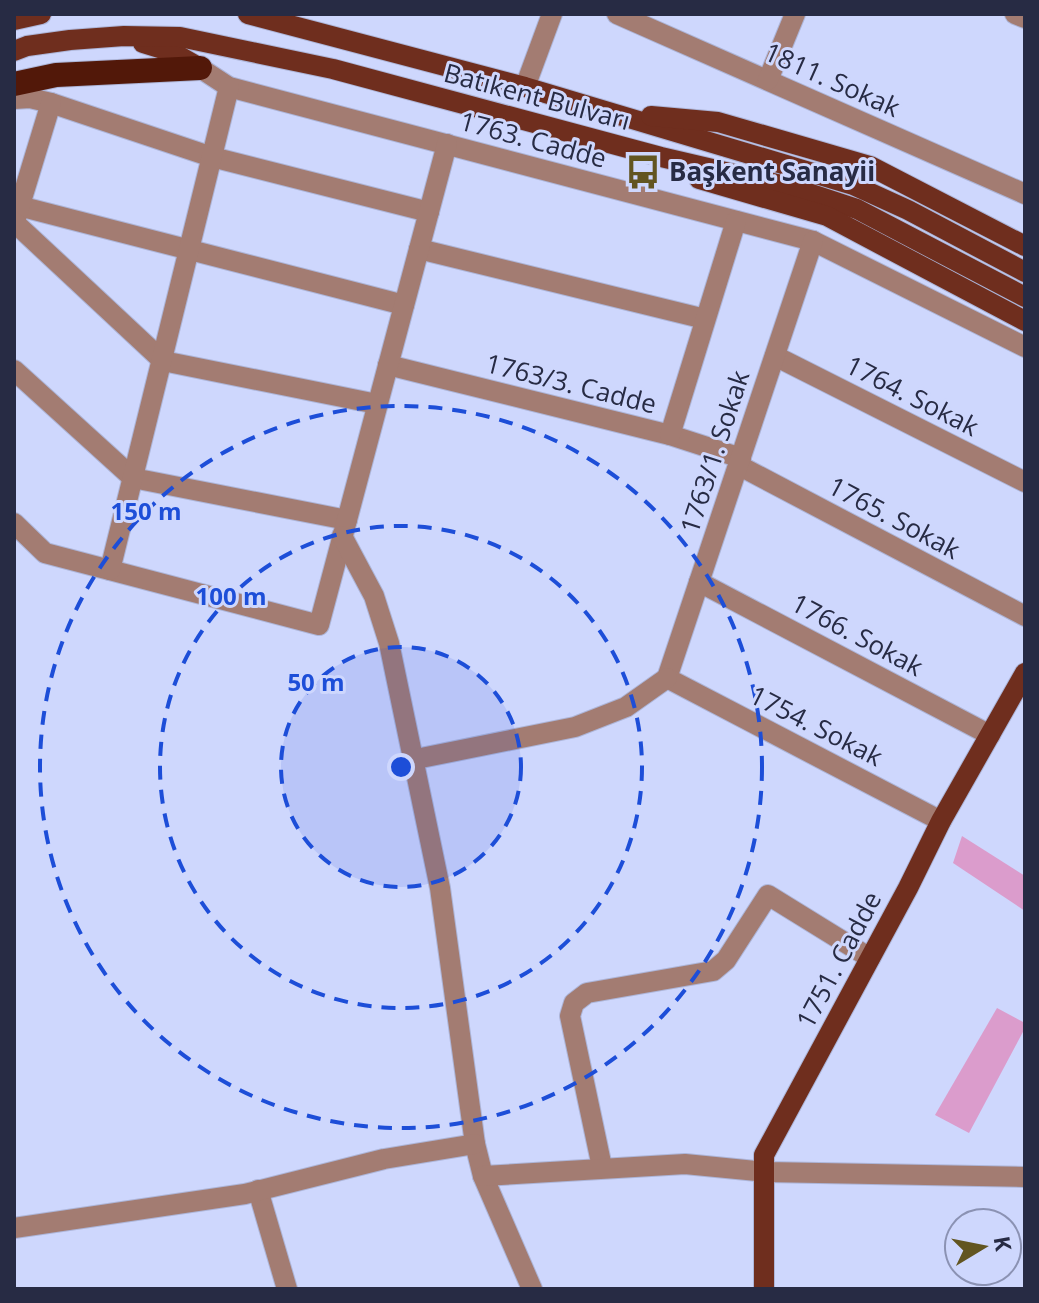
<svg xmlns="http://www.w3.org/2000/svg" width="1039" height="1303" font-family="'Open Sans',sans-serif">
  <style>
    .green { fill: #db9ccc }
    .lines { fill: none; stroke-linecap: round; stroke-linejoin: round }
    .minor-casing { stroke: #adb5d8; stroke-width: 22 }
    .major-casing { stroke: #adb5d8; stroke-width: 22 }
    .highway-casing { stroke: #adb5d8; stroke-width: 26 }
    .minor { stroke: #a37c72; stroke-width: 20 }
    .major { stroke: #6f2e1e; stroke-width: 20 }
    .highway { stroke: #521809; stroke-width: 24 }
    .ring { fill: none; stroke: #1d4ed8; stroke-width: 4; stroke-dasharray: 14 10 }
    .labels { text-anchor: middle; stroke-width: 6; stroke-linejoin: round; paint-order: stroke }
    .street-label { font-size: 26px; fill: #272b44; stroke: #ced7fd }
    .poi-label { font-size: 26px; font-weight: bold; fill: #272b44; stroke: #ced7fd; text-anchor: start }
    .centre { fill: #1d4ed8; stroke: #ced7fd; stroke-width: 4 }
    .ring-label { font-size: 24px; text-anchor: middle; font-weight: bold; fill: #1d4ed8; stroke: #ced7fd; stroke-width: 6; stroke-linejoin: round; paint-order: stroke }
  </style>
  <rect width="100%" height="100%" fill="#ced7fd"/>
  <g class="green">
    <polygon points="962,836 1025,876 1025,911 953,863"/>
    <polygon points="997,1008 1025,1023 1025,1028 969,1133 935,1115"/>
  </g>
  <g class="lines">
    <g class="minor-casing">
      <g id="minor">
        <polyline points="617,14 1025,194"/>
        <polyline points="1015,14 1025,18"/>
        <polyline points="200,68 229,87 813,241 1025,347"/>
        <polyline points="768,80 795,14"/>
        <polyline points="525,87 552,14"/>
        <polyline points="14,99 30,98 51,103 212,157 429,212"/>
        <polyline points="19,206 404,305"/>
        <polyline points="16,218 51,103"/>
        <polyline points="14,222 163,361 377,404"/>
        <polyline points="419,249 705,319"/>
        <polyline points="775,356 1025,482"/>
        <polyline points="388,365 670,435 741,458"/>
        <polyline points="14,370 133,478 347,520"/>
        <polyline points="670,435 736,221"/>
        <polyline points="738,465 1025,616"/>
        <polyline points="14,523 45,553 319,625 447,144"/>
        <polyline points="342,536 374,596 389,643 440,888 475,1144 483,1176 532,1289"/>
        <polyline points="110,570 229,87"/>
        <polyline points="699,582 990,735"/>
        <polyline points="667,678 813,241"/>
        <polyline points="667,678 941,821"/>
        <polyline points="411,760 575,727 626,707 667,678"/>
        <polyline points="602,1167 570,1016 574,1003 587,993 713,971 726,960 768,895 870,958"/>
        <polyline points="483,1176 685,1164 766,1172 1025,1177"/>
        <polyline points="258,1190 287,1289"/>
        <polyline points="14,1228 245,1194 384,1159 475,1144"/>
      </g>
    </g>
    <g class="major-casing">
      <g id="major">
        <polyline points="248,14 525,87 853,185 908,210 1025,272"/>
        <polyline points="14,20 41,14"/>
        <polyline points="143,43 172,52 200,68"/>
        <polyline points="14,51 27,46 70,40 124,36 180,37 333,69 661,157 790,187 857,209 1025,297"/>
        <polyline points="651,116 718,122 870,166 1025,246"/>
        <polyline points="699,179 827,216 1025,321"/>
        <polyline points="764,1289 764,1155 908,888 941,821 1025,673"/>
      </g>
    </g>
    <g class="highway-casing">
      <polyline id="highway" points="14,84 56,75 200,68"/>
    </g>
    <use href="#minor" class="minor"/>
    <use href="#major" class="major"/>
    <use href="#highway" class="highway"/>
  </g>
  <circle cx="401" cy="767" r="120" fill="#1d4ed8" fill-opacity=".12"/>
  <g class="ring">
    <circle cx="401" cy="767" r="120"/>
    <circle cx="401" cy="767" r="241"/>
    <circle cx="401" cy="767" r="361"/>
  </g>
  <defs>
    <g id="bus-bare" transform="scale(2.76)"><path d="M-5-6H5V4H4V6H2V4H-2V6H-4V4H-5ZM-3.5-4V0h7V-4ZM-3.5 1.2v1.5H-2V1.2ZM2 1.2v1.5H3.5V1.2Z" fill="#625521" stroke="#ced7fd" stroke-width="2.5" paint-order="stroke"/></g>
  </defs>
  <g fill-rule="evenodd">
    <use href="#bus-bare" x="643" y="172"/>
  </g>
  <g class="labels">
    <g class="street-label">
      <text transform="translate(832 80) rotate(24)" y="9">1811. Sokak</text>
      <text transform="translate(537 97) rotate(15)" y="9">Batıkent Bulvarı</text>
      <text transform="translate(533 140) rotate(15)" y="9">1763. Cadde</text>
      <text transform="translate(571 384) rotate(14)" y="9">1763/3. Cadde</text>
      <text transform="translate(912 396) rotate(27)" y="9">1764. Sokak</text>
      <text transform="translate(715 452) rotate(-72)" y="9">1763/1. Sokak</text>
      <text transform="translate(894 518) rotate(28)" y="9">1765. Sokak</text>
      <text transform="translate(857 635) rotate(28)" y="9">1766. Sokak</text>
      <text transform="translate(816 726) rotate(27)" y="9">1754. Sokak</text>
      <text transform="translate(839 960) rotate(-62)" y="9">1751. Cadde</text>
    </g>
    <g class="poi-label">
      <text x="669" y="181">Başkent Sanayii</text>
    </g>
  </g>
  <circle cx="401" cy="767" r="12" class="centre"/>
  <g class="ring-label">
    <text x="146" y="520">150 m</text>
    <text x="231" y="605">100 m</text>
    <text x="316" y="691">50 m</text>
  </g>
  <rect width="1039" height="1303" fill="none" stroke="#272b44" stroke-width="32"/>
  <g transform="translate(983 1247) rotate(80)"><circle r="38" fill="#ced7fd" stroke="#8b92b3" stroke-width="2"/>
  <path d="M0-6L14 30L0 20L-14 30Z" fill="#625521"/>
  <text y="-12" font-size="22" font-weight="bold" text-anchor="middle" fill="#272b44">K</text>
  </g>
</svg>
